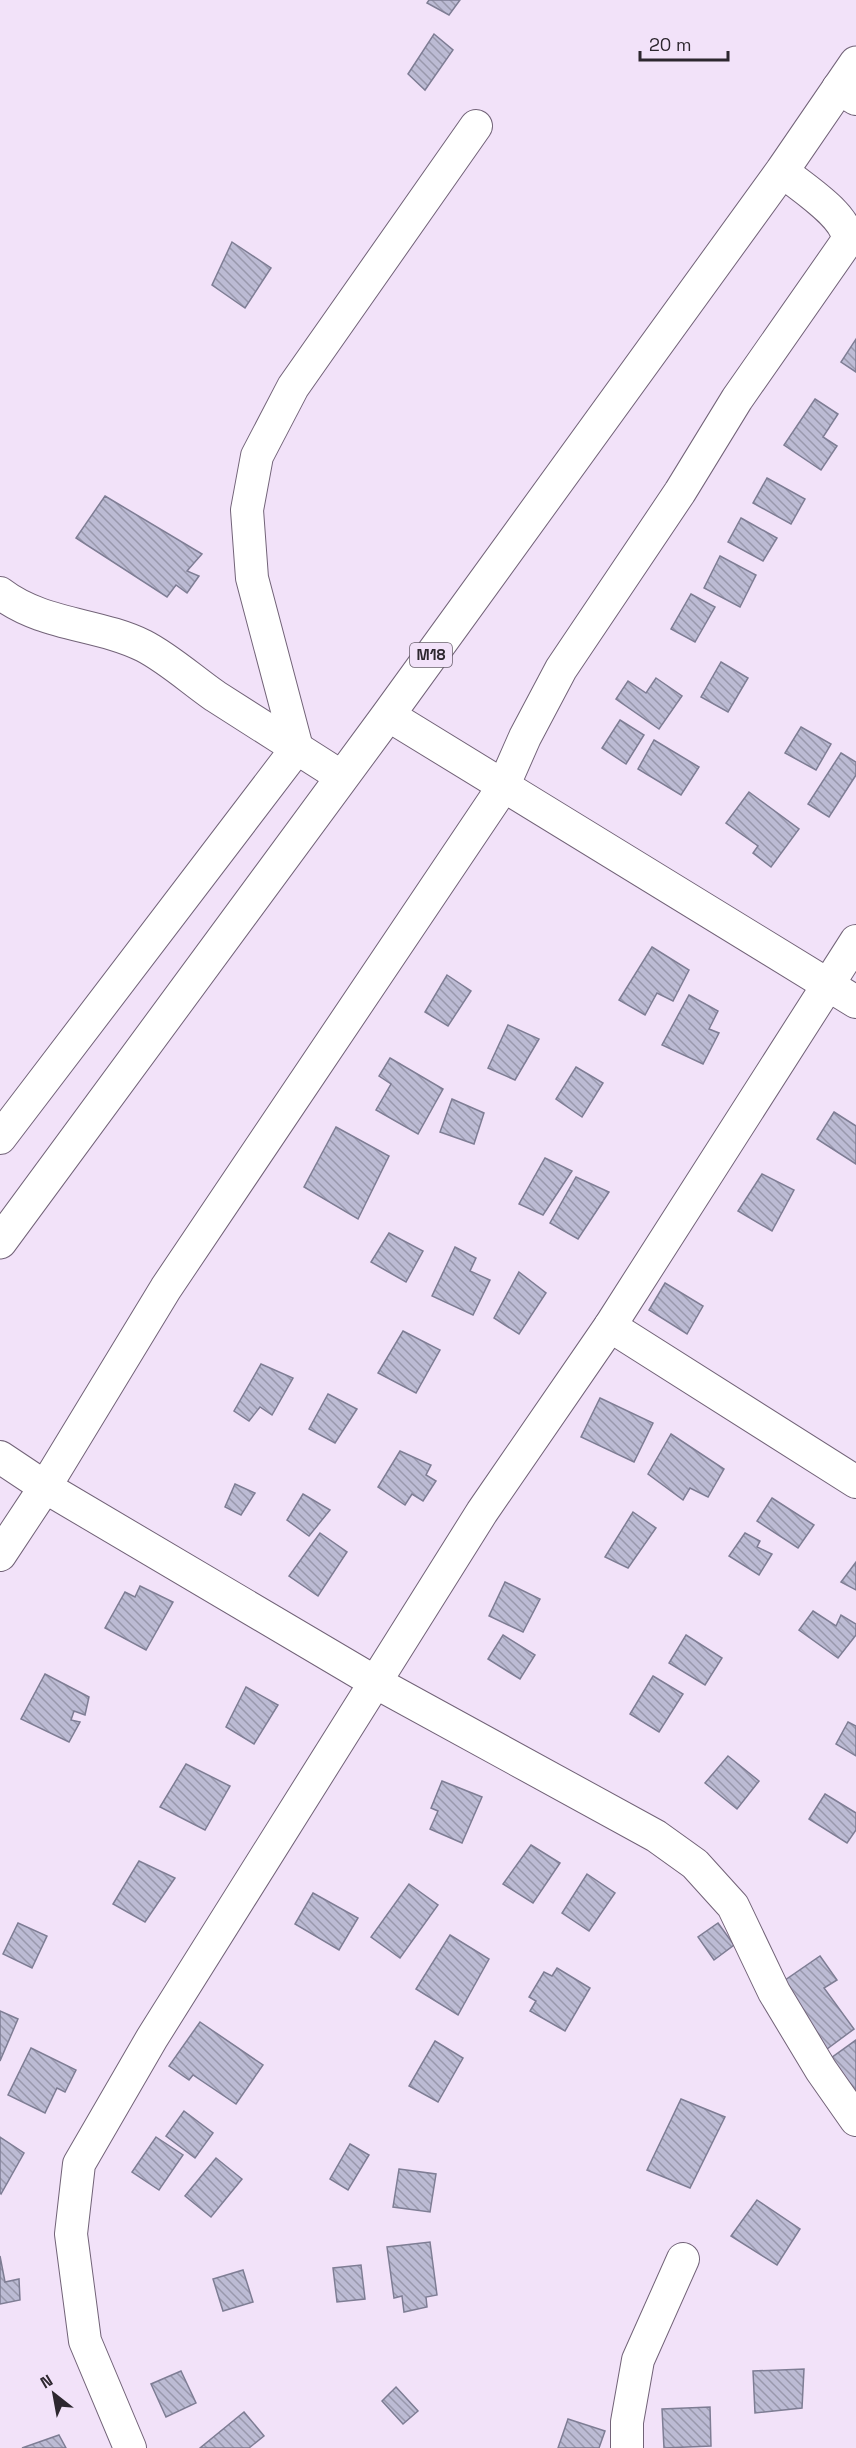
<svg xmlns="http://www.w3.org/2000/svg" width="856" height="2448" font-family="'Space Grotesk',sans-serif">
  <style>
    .building { fill: url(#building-back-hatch); stroke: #7e7d94; stroke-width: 1.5 }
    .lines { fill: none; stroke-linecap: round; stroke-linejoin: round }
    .street-casing { stroke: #726378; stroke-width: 34 }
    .primary-casing { stroke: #726378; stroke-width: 35 }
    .street { stroke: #fff; stroke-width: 32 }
    .primary { stroke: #fff; stroke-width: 33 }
    .labels { text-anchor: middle; stroke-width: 6; stroke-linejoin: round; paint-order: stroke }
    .shield { fill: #f2e2f9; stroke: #685f6c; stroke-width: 1.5 }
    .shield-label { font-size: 15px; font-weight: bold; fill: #2d272f }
  </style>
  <defs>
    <pattern id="building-back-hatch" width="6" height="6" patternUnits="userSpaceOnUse" patternTransform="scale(1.5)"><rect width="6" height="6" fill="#bcbbd4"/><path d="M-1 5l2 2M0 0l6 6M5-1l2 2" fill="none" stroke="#9998ac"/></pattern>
  </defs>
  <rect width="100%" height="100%" fill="#f2e2f9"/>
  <g class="building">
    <polygon points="429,0 460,0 449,15 427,3"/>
    <polygon points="434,34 453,50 425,90 408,74"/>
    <polygon points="232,242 271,268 245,308 212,285"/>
    <polygon points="856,339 856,372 841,362"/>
    <polygon points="815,399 838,414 823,437 837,446 821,470 784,445"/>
    <polygon points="767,478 805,499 791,524 753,503"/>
    <polygon points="105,496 202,554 187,571 199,576 187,593 176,585 167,597 76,538"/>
    <polygon points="741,518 777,538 763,561 728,542"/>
    <polygon points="720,556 756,575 740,607 704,588"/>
    <polygon points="691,594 715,607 695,642 671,629"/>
    <polygon points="721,662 748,678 728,712 701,697"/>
    <polygon points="656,678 682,696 659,729 616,699 628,681 646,693"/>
    <polygon points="620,720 644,735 626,764 602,748"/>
    <polygon points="801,727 831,744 816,770 785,753"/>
    <polygon points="654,740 699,767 681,795 638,769"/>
    <polygon points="841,753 856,762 856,775 829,817 808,804"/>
    <polygon points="749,792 799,829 771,867 753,853 758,846 726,823"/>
    <polygon points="652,947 689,970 673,1001 657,993 645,1015 619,1000"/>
    <polygon points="447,975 471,991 448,1026 425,1012"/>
    <polygon points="689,995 718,1011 709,1029 719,1033 703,1064 662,1045"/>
    <polygon points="508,1025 539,1039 515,1080 488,1068"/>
    <polygon points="390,1058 443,1089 418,1134 376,1110 391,1084 379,1076"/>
    <polygon points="576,1067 603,1083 582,1117 556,1099"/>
    <polygon points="452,1099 484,1113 474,1144 440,1132"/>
    <polygon points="834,1112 856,1126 856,1164 817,1139"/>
    <polygon points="336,1127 389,1156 358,1219 304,1187"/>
    <polygon points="545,1158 572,1171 543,1215 519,1204"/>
    <polygon points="762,1174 794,1190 772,1231 738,1211"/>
    <polygon points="576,1177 609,1192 578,1239 550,1223"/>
    <polygon points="389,1233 423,1251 406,1282 371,1262"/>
    <polygon points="455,1247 476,1258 470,1271 490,1280 473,1315 432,1296"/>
    <polygon points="519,1272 546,1293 519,1334 494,1318"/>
    <polygon points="665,1283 703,1306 687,1334 649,1310"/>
    <polygon points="403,1331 440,1350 416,1393 378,1373"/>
    <polygon points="261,1364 293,1378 272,1415 260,1407 249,1421 234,1411"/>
    <polygon points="328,1394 357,1409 335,1443 309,1429"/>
    <polygon points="600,1398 653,1423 634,1462 581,1437"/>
    <polygon points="671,1434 724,1469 708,1497 690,1488 683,1500 648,1474"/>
    <polygon points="400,1451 431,1465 426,1475 436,1481 423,1501 412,1494 405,1505 378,1487"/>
    <polygon points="235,1484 255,1493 241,1515 225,1507"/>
    <polygon points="303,1494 330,1510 309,1536 287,1520"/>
    <polygon points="772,1498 814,1525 798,1548 757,1521"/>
    <polygon points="633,1512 656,1528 628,1568 605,1557"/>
    <polygon points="320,1533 347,1552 318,1596 289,1576"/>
    <polygon points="745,1533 760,1541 757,1547 772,1554 759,1575 729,1556"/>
    <polygon points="856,1562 856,1590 841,1582"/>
    <polygon points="505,1582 540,1599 523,1632 489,1616"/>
    <polygon points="140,1586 173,1602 146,1650 105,1628 125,1592 135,1597"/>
    <polygon points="813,1611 836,1626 841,1615 856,1624 856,1635 838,1658 799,1630"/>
    <polygon points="503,1635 535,1655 520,1679 488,1659"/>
    <polygon points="686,1635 722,1658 705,1685 669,1663"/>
    <polygon points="45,1674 89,1697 85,1715 74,1711 71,1720 80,1722 69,1742 21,1719"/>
    <polygon points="653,1676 683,1694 659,1732 630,1714"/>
    <polygon points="246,1687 278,1705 254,1744 226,1727"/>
    <polygon points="848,1722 856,1726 856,1756 836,1744"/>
    <polygon points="728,1756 759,1781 737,1809 705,1783"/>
    <polygon points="186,1764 230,1786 205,1830 160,1807"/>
    <polygon points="442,1781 482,1797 462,1843 430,1829 438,1811 431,1808"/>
    <polygon points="825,1794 856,1813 856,1830 847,1843 809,1819"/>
    <polygon points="531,1845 560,1863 533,1903 503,1884"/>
    <polygon points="139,1861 175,1878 145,1922 113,1904"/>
    <polygon points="587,1874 615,1893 589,1931 562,1913"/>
    <polygon points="409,1884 438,1905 400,1958 371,1937"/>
    <polygon points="313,1893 358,1918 339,1950 295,1924"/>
    <polygon points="18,1923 47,1936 32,1968 3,1954"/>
    <polygon points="718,1923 734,1945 714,1960 698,1937"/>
    <polygon points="450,1935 489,1959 458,2015 416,1989"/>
    <polygon points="820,1956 837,1980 824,1988 854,2029 823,2052 778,1985"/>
    <polygon points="557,1968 590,1988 565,2031 530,2011 536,2001 529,1997 544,1972 552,1976"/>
    <polygon points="0,2011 18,2019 0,2061"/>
    <polygon points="200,2022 263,2065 236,2104 193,2075 189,2080 169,2066"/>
    <polygon points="856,2040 856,2093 831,2058"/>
    <polygon points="435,2041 463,2058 438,2102 409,2086"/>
    <polygon points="31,2048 76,2070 65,2092 57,2088 45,2113 8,2095"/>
    <polygon points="681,2099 725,2117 690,2188 647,2170"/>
    <polygon points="184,2111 213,2133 195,2158 166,2136"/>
    <polygon points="0,2137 24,2153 1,2194 0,2193"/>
    <polygon points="156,2137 183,2155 159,2190 132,2172"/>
    <polygon points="350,2144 369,2155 348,2190 330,2179"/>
    <polygon points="216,2158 242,2179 211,2217 185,2196"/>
    <polygon points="399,2169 436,2174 430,2212 393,2207"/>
    <polygon points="757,2200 800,2229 777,2265 731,2236"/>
    <polygon points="430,2242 437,2295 426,2297 427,2307 404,2312 402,2296 394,2298 387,2247"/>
    <polygon points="0,2256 5,2282 19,2279 20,2300 0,2304"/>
    <polygon points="361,2265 365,2299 337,2302 333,2268"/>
    <polygon points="243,2270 253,2302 223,2311 213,2279"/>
    <polygon points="804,2369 802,2408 755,2413 753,2371"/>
    <polygon points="181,2371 196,2403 166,2417 151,2384"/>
    <polygon points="396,2387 418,2411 403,2424 382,2401"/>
    <polygon points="710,2407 711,2446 664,2448 662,2409"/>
    <polygon points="244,2412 264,2436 249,2448 200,2448"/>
    <polygon points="568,2419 605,2431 599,2448 558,2448"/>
    <polygon points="59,2435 66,2448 22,2448"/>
  </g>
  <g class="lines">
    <g class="street-casing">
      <g id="street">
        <polyline points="838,88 856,99"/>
        <path d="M 0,593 C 43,626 98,623 144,646 C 169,659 192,680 215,696 C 257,723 300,750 342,777"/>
        <polyline points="388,715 856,1002"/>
        <polyline points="297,748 252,578 247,510 257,456 293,387 476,126"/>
        <polyline points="0,1138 297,748"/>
        <polyline points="610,1326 856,1482"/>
        <polyline points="0,1457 45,1487 375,1682 656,1836 695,1864 733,1906 774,1992 821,2070 856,2120"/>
        <path d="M 0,1555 L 45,1487 L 166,1288 L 503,787 L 525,737 L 561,669 L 680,492 L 737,399 L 848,240 C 847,215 801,187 782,171"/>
        <polyline points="130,2448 85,2341 71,2234 79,2164 152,2038 482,1512 610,1326 856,941"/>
        <polyline points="627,2448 627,2422 638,2360 683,2259"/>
      </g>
    </g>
    <g class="primary-casing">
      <polyline id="primary" points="0,1242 388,715 782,171 856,63"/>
    </g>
    <use href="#street" class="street"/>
    <use href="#primary" class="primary"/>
  </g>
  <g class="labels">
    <rect class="shield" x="410" y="643" width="42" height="24" rx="4.5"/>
    <g class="shield-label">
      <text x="431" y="660">M18</text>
    </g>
  </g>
  <g transform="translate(54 2394) rotate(329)" stroke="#f2e2f9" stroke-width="4.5" paint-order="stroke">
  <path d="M0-4.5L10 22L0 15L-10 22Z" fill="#2d272f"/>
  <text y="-9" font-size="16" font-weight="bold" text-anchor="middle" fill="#2d272f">N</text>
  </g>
  <path d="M640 51v9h88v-9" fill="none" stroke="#2d272f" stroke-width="3"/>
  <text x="649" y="51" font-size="18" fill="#2d272f" stroke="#f2e2f9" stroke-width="4.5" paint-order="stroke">20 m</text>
</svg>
